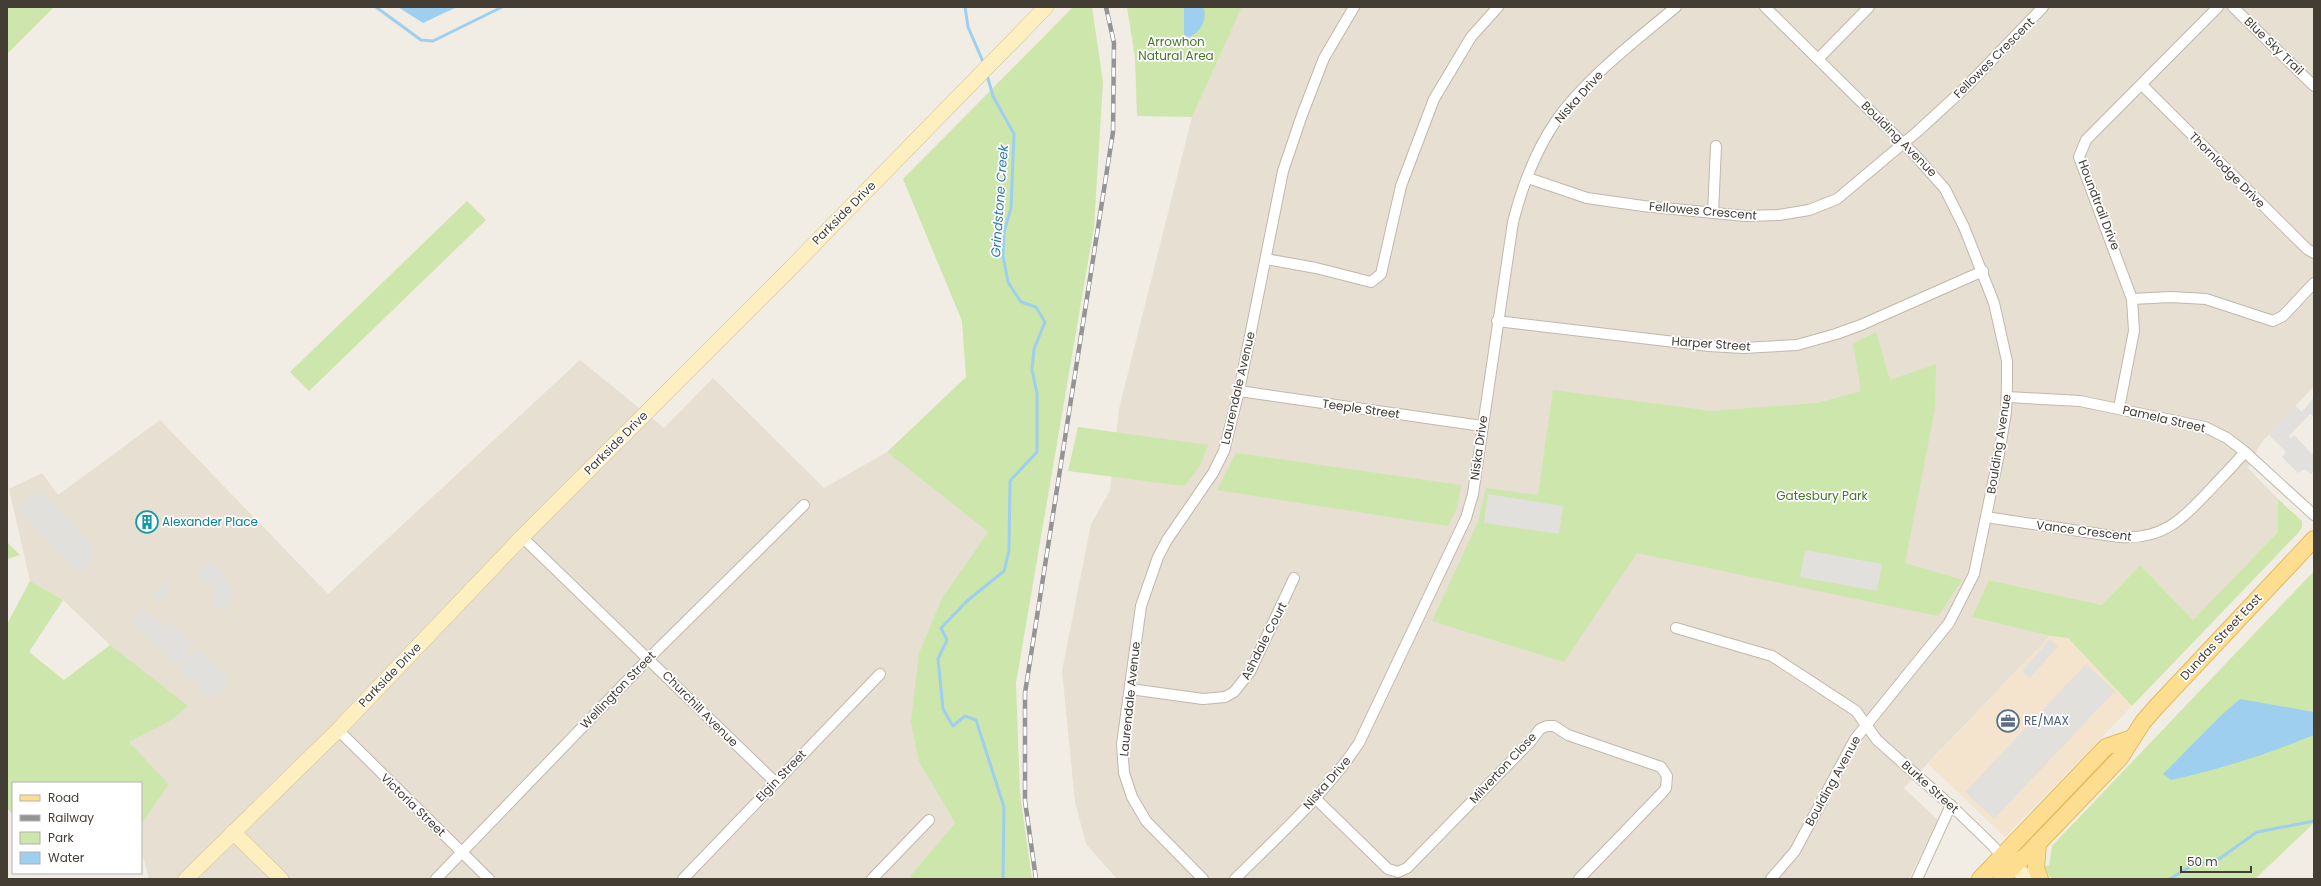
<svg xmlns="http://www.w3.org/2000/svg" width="2321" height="886" font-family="Poppins,sans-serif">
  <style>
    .residential { fill: #e6dfd2 }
    .commercial { fill: #f4e4ce }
    .green { fill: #cce6ac }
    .parking { fill: #e2e0dc }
    .water { fill: #9fcfef }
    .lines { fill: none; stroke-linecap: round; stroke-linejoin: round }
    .stream { stroke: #9fcfef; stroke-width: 3 }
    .street-casing { stroke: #c0b8aa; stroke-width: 12 }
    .secondary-casing { stroke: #d5c396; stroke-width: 16 }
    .primary-casing { stroke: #e2bb61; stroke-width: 18 }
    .street { stroke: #fff; stroke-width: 10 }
    .secondary { stroke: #feefc1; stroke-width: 15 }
    .primary { stroke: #fdde91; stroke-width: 16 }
    .rail-casing { stroke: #949494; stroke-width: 4.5 }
    .rail { stroke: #fff; stroke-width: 3; stroke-dasharray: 9; stroke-linecap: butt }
    .labels { text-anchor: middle; stroke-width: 3.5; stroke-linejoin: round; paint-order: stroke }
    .park-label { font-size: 12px; fill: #457428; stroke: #fff }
    .street-label { font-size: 12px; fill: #443d34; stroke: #fff }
    .culture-label { font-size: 12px; fill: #0d838f; stroke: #fff; text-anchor: start }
    .service-label { font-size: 12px; fill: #4e5e75; stroke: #fff; text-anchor: start }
    .water-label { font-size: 13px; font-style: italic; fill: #2f79ae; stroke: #fff }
  </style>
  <rect width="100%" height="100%" fill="#f2ede4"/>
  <g class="residential">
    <polygon points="1242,7 2314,7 2314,386 2261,443 2248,468 2278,499 2278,532 2193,620 2140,565 2102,605 1989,580 1972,617 2050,636 1904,788 1938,820 1909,879 1117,879 1086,844 1075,802 1062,671 1091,524 1110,491 1119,409 1192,117"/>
    <polygon points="580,360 664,428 713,378 824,488 887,452 988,532 942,598 919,653 919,762 955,823 910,876 912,879 149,879 141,849 141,825 169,784 129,742 170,721 187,706 110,645 63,600 30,581 9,489 42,473 58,495 160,420 328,594"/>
  </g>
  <polygon class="commercial" points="2050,636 2068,638 2132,706 2005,837 1928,764"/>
  <g class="green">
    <polygon points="7,7 54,7 7,54"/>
    <polygon points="1073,7 1092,7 1103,82 1094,227 1016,683 1020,793 1032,879 912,879 910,876 955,823 919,762 911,722 919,653 942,598 988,532 887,452 966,377 962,321 903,179"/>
    <polygon points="1127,7 1242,7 1192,117 1137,116 1135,58"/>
    <polygon points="467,201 486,220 309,391 290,372"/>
    <polygon points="1876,332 1890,380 1936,364 1935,408 1905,563 1962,580 1938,616 1637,553 1564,662 1432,621 1478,522 1486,488 1538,495 1553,390 1711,411 1818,403 1861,391 1853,344"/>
    <polygon points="1078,427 1208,445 1200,466 1184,486 1068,471"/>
    <polygon points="1236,453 1461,485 1457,508 1448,526 1217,490"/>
    <polygon points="2278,499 2302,521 2302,527 2298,533 2132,706 2068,638 2050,636 1972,617 1989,580 2102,605 2140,565 2193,620 2278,532"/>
    <polygon points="7,542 20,555 7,559"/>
    <polygon points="2314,571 2314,823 2255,879 2051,879 2044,867 2049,865 2052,846"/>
    <polygon points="30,581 63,600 29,652 64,680 110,645 188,706 170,721 129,742 169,784 141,825 141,783 13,783 13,815 7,808 7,624"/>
  </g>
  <g class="parking">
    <polygon points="2314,397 2314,417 2310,414 2289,436 2291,438 2294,435 2314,456 2314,471 2311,474 2305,469 2298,473 2282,457 2286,452 2269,435 2295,405 2302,412"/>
    <polygon points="40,491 95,548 89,554 94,560 80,573 19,510 26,503 23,500 31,493 34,496"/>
    <polygon points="1488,494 1563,506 1559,534 1484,523"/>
    <polygon points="1805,550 1882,564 1877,591 1800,577"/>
    <polygon points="209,559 227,579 231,588 231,598 226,612 211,602 214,594 212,589 197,572"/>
    <polygon points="166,582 171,587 157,602 153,597"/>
    <polygon points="143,608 162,627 169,621 193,644 186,651 191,656 198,649 228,679 223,684 226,687 219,695 215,692 210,697 179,668 185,662 181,658 175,664 130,621"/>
    <polygon points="2050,639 2058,646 2030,678 2022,671"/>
    <polygon points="2086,664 2115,691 1994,819 1965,792"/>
  </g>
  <g class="water">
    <polygon points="398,7 457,7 423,23"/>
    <path d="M 1184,7 L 1203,7 C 1208,19 1201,31 1190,37 L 1184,35 Z"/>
    <path d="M 2240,699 L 2314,712 L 2314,735 C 2267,754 2221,769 2171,780 L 2163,774 C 2189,749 2212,722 2240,699 Z"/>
  </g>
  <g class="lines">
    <g class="stream">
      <polyline points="376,7 421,40 433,41 502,7"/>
      <polyline points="965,7 968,27 984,64"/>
      <polyline points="987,75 993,96 1014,134 1011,208 1004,232 1003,256 1008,282 1021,302 1036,307 1045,322 1034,349 1032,370 1037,393 1037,452 1010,481 1009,551 1004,571 967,601 941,628 947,640 938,659 943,709 953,726 965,716 976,720 1004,807 1003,879"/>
      <polyline points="2170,879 2191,866 2219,859 2257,832 2314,821"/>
    </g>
    <g class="street-casing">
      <g id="street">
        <polyline points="1765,7 1914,154 1945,189 1964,227 1994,303 2007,361 2007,384 2006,412 1999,454 1974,574 1949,623 1855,739 1795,851 1771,879"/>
        <polyline points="2233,7 2314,86"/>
        <polyline points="1818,59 1869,7"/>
        <polyline points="2142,85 2307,249 2314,253"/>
        <polyline points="1528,178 1587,198 1643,206 1745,216 1779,215 1809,210 1837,199 1918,131 1967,86 2043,7"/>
        <polyline points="1713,213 1716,146"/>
        <polyline points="1266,259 1316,268 1371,282 1381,274 1401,186 1434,99 1471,37 1498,7"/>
        <polyline points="2132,299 2171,297 2206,299 2273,321 2283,316 2314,283"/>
        <polyline points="1497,321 1709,346 1743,348 1797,345 1836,334 1861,325 1983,271"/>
        <polyline points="1239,391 1482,426"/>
        <polyline points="2007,397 2080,401 2205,427 2227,438 2245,452 2314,515"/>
        <polyline points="2119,408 2134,331 2132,299 2079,157 2086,140 2218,7"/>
        <path d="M 1986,517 L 2119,537 C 2162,540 2180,521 2208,492 C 2220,479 2233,466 2245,452"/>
        <polyline points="522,537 775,782"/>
        <polyline points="1676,628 1772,656 1856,711 1877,740 1959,813 1993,846 2002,857"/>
        <polyline points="1130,689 1203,699 1225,697 1234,692 1250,672 1294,578"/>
        <polyline points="338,730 489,879"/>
        <polyline points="1315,798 1388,869 1398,872 1407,868 1531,741 1540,729 1547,726 1554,726 1568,735 1661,767 1667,776 1666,788 1662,793 1579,879"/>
        <polyline points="436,879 649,658 804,505"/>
        <polyline points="683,879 880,674"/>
        <polyline points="872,879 929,820"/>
        <polyline points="1203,879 1146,821 1132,797 1124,773 1122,744 1141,606 1158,557 1167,540 1213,473 1224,451 1239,391 1283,171 1302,115 1324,58 1354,7"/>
        <path d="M 1235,879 C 1278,836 1325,794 1359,743 L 1466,518 L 1473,494 L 1513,222 C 1522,187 1536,150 1556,121 C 1583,81 1638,38 1676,7"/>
        <polyline points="1917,879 1951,805"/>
      </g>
    </g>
    <g class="secondary-casing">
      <g id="secondary">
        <polyline points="233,832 281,879"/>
        <polyline points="2004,859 2029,879"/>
        <polyline points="186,879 338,730 522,537 785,274 1046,7"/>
      </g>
    </g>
    <g class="primary-casing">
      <g id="primary">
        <polyline points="2038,843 2036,868 2040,879"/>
        <polyline points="1980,879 2106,747 2132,738"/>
        <polyline points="2001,879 2021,859 2025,857 2120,758 2143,722 2157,706 2314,539"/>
      </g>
    </g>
    <use href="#street" class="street"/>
    <use href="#secondary" class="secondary"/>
    <use href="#primary" class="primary"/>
    <g class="rail-casing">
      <polyline id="rail" points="1036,879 1025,801 1025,693 1113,132 1114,43 1106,7"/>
    </g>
    <use href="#rail" class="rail"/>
  </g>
  <defs>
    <g id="building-ring" transform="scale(1.15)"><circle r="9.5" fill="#fff" stroke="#0f9aa8" stroke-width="1.5"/><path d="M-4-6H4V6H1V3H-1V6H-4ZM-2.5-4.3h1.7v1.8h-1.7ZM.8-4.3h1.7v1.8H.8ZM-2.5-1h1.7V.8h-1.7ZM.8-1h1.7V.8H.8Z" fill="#0f9aa8"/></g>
    <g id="office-ring" transform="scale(1.15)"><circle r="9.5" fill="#fff" stroke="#5c6f8a" stroke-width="1.5"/><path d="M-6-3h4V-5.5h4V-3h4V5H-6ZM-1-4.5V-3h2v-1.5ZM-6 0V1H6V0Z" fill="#5c6f8a"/></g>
  </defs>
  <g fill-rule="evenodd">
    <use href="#building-ring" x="147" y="522"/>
    <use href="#office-ring" x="2008" y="721"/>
  </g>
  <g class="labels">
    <g class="park-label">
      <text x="1176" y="46">Arrowhon<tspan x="1176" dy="14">Natural Area</tspan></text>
      <text x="1822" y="500">Gatesbury Park</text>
    </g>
    <g class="street-label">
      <text transform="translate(2274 46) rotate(44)" y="4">Blue Sky Trail</text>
      <text transform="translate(1994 58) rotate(-45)" y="4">Fellowes Crescent</text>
      <text transform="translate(1579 97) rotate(-48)" y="4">Niska Drive</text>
      <text transform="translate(1899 139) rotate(45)" y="4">Boulding Avenue</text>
      <text transform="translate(2227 170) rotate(45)" y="4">Thornlodge Drive</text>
      <text transform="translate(2099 205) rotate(69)" y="4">Houndtrail Drive</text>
      <text transform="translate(1703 211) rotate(5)" y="4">Fellowes Crescent</text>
      <text transform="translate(844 213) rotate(-45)" y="4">Parkside Drive</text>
      <text transform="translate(1711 344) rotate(4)" y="4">Harper Street</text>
      <text transform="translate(1238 388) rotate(-77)" y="4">Laurendale Avenue</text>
      <text transform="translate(1361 409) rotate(8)" y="4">Teeple Street</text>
      <text transform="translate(2164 419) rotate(13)" y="4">Pamela Street</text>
      <text transform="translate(616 443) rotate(-45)" y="4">Parkside Drive</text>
      <text transform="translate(1999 444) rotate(-81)" y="4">Boulding Avenue</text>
      <text transform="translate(1479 448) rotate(-82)" y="4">Niska Drive</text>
      <text transform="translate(2084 531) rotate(7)" y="4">Vance Crescent</text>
      <text transform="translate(2221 637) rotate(-47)" y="4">Dundas Street East</text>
      <text transform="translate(1264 641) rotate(-63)" y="4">Ashdale Court</text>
      <text transform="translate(390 675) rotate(-46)" y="4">Parkside Drive</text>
      <text transform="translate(618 690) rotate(-46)" y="4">Wellington Street</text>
      <text transform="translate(1130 699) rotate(-84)" y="4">Laurendale Avenue</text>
      <text transform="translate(700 709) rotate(45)" y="4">Churchill Avenue</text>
      <text transform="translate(1503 768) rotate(-47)" y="4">Milverton Close</text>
      <text transform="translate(781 776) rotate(-46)" y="4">Elgin Street</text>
      <text transform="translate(1833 781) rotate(-61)" y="4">Boulding Avenue</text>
      <text transform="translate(1327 783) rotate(-49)" y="4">Niska Drive</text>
      <text transform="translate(1930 787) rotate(42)" y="4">Burke Street</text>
      <text transform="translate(413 805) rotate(44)" y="4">Victoria Street</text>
    </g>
    <g class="culture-label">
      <text x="162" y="526">Alexander Place</text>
    </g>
    <g class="service-label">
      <text x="2024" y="725">RE/MAX</text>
    </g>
    <g class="water-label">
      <text transform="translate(999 201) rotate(-86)" y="5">Grindstone Creek</text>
    </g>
  </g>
  <rect width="2321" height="886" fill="none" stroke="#443d34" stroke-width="16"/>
  <rect x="12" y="782" width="130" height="92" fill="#ffffff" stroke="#b4b1ae"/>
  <rect x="20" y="795" width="20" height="6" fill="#fdde91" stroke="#b4b1ae"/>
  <text x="48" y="802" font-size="12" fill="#443d34">Road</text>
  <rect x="20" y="815" width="20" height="6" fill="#949494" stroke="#b4b1ae"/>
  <text x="48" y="822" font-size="12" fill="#443d34">Railway</text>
  <rect x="20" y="832" width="20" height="12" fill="#cce6ac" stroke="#b4b1ae"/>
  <text x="48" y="842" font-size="12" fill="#443d34">Park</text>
  <rect x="20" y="852" width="20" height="12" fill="#9fcfef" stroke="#b4b1ae"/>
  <text x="48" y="862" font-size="12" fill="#443d34">Water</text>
  <path d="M2181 866v6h70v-6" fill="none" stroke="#443d34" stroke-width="2"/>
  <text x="2187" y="866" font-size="12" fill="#443d34" stroke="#ffffff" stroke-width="3" paint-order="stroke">50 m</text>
</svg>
